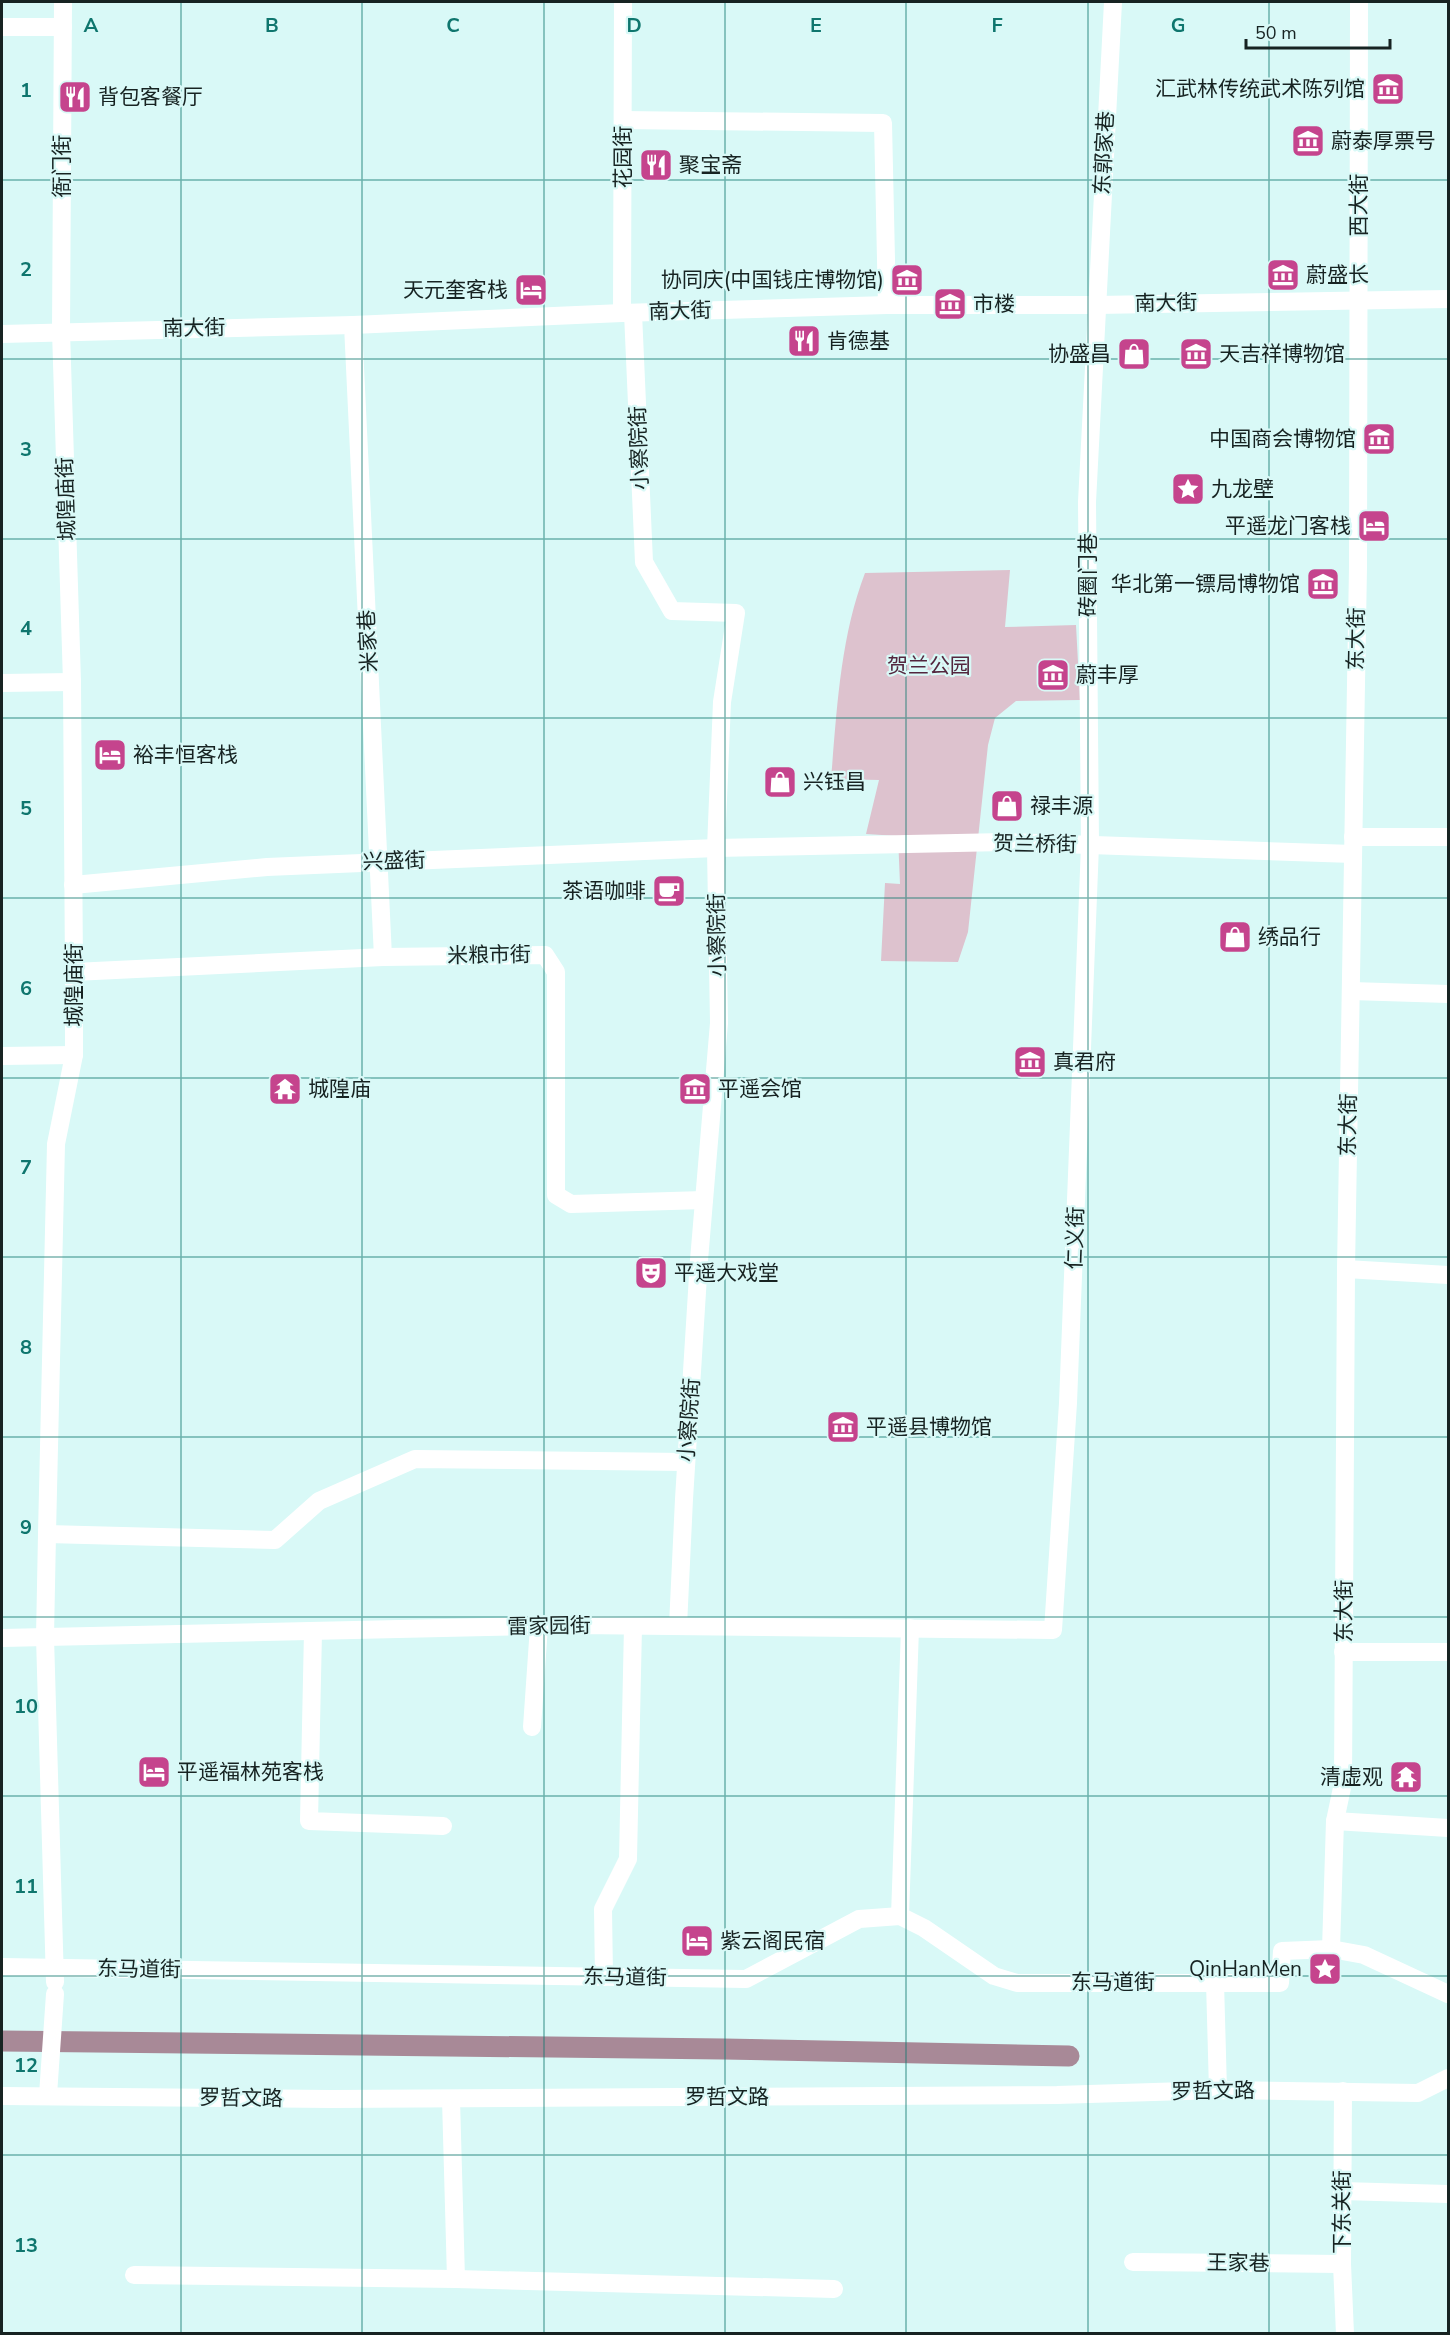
<svg xmlns="http://www.w3.org/2000/svg" width="1450" height="2335" font-family="'Nunito Sans','Noto Sans SC',sans-serif">
  <style>
    .green { fill: #ddc2ce }
    .lines { fill: none; stroke-linecap: round; stroke-linejoin: round }
    .canal { stroke: #a88997; stroke-width: 21 }
    .minor { stroke: #fff; stroke-width: 18 }
    .grid { fill: none; stroke: #0f766e; stroke-width: 1.5; stroke-opacity: 0.55 }
    .labels { text-anchor: middle; stroke-width: 4.5; stroke-linejoin: round; paint-order: stroke }
    .poi-label { font-size: 21px; fill: #172322; stroke: #d9f9f7; text-anchor: start }
    .street-label { font-size: 21px; fill: #172322; stroke: #d9f9f7 }
    .park-label { font-size: 21px; fill: #53263e; stroke: #d9f9f7 }
    .grid-label { font-size: 20px; text-anchor: middle; font-weight: bold; fill: #0f766e; stroke: #d9f9f7; stroke-width: 4.5; stroke-linejoin: round; paint-order: stroke }
  </style>
  <rect width="100%" height="100%" fill="#d9f9f7"/>
  <path class="green" d="M 1010,570 L 1005,627 L 1076,625 L 1080,700 L 1016,701 L 995,718 L 988,745 L 968,932 L 958,962 L 881,961 L 885,883 L 900,884 L 898,836 L 866,834 L 879,780 L 831,779 C 837,710 840,638 865,573 Z"/>
  <g class="lines">
    <polyline class="canal" points="2,2041 724,2049 1069,2056"/>
    <g class="minor">
      <polyline points="2,27 63,27"/>
      <polyline points="623,120 883,123 887,305"/>
      <polyline points="622,313 623,2"/>
      <polyline points="633,313 644,562 672,611 736,613 722,702 716,848 719,1023 699,1260 684,1499 678,1626"/>
      <polyline points="353,325 383,957"/>
      <polyline points="2,334 353,325 622,313 887,305 1097,305 1448,299"/>
      <polyline points="2,683 72,682"/>
      <polyline points="1353,837 1448,837"/>
      <polyline points="73,885 267,867 716,848 1005,842 1353,854"/>
      <polyline points="74,972 383,957 545,955 556,972 556,1195 571,1204 704,1200"/>
      <polyline points="1351,991 1448,994"/>
      <polyline points="2,1056 74,1055"/>
      <polyline points="1346,1269 1448,1275"/>
      <polyline points="47,1534 275,1540 319,1501 415,1459 686,1462"/>
      <polyline points="313,1631 309,1821 443,1826"/>
      <polyline points="2,1638 578,1625 1053,1630 1068,1403 1090,845 1087,502 1113,2"/>
      <polyline points="1343,1652 1448,1652"/>
      <polyline points="532,1727 539,1626"/>
      <polyline points="1335,1821 1448,1828"/>
      <polyline points="900,1916 910,1628"/>
      <polyline points="1331,1949 1335,1821 1343,1783 1346,1269 1358,567 1359,2"/>
      <polyline points="2,1967 746,1979 859,1919 900,1916 924,1928 994,1976 1017,1983 1280,1983 1282,1951 1331,1949 1364,1955 1448,1994"/>
      <polyline points="604,1977 603,1909 628,1859 633,1626"/>
      <polyline points="55,1982 45,1637 47,1534 56,1144 74,1055 74,972 72,682 61,331 63,2"/>
      <polyline points="1215,1982 1218,2090"/>
      <polyline points="1343,2091 1342,2264 1345,2334"/>
      <polyline points="48,2095 55,1994"/>
      <polyline points="2,2096 331,2099 1057,2095 1218,2090 1418,2093 1448,2078"/>
      <polyline points="451,2099 456,2279 834,2289"/>
      <polyline points="1342,2191 1448,2194"/>
      <polyline points="1133,2262 1342,2264"/>
      <polyline points="134,2275 456,2279"/>
    </g>
  </g>
  <path class="grid" d="M 181,2 L 181,2334M 362,2 L 362,2334M 544,2 L 544,2334M 725,2 L 725,2334M 906,2 L 906,2334M 1088,2 L 1088,2334M 1269,2 L 1269,2334M 2,180 L 1448,180M 2,359 L 1448,359M 2,539 L 1448,539M 2,718 L 1448,718M 2,898 L 1448,898M 2,1078 L 1448,1078M 2,1257 L 1448,1257M 2,1437 L 1448,1437M 2,1617 L 1448,1617M 2,1796 L 1448,1796M 2,1976 L 1448,1976M 2,2155 L 1448,2155"/>
  <defs>
    <g id="museum-square" transform="scale(1.725)"><rect x="-9" y="-9" width="18" height="18" rx="4" fill="#c5448d" stroke="#d9f9f7"/><path d="M0-6L6-3V-2H-6V-3ZM-5-1h2V3h-2ZM-1-1h2V3h-2ZM3-1h2V3H3ZM-6 4H6V6H-6Z" fill="#fff"/></g>
    <g id="restaurant-square" transform="scale(1.725)"><rect x="-9" y="-9" width="18" height="18" rx="4" fill="#c5448d" stroke="#d9f9f7"/><path d="M-5-6h1v4h1v-4h1v4h1v-4h1v5L-1.5 .5V6h-2V.5L-5-1ZM5-6V6H3V1.5H1.5Q1.5-4 5-6Z" fill="#fff"/></g>
    <g id="hotel-square" transform="scale(1.725)"><rect x="-9" y="-9" width="18" height="18" rx="4" fill="#c5448d" stroke="#d9f9f7"/><path d="M-6-4.5h1.5V1H6V5H4.5V3h-9V5H-6ZM-4 0a1.8 1.8 0 1 1 3.6 0ZM.5 0V-2.5h3Q6-2.5 6 0Z" fill="#fff"/></g>
    <g id="shop-square" transform="scale(1.725)"><rect x="-9" y="-9" width="18" height="18" rx="4" fill="#c5448d" stroke="#d9f9f7"/><path d="M-5-2.5h2.3a2.7 3.5 0 0 1 5.4 0H5L5.5 6h-11ZM-1.5-2.5h3a1.5 2.3 0 0 0-3 0Z" fill="#fff"/></g>
    <g id="sight-square" transform="scale(1.725)"><rect x="-9" y="-9" width="18" height="18" rx="4" fill="#c5448d" stroke="#d9f9f7"/><path d="M0-6L1.8-2.2L6-1.7L2.9 1.2L3.7 5.4L0 3.3L-3.7 5.4L-2.9 1.2L-6-1.7L-1.8-2.2Z" fill="#fff"/></g>
    <g id="cafe-square" transform="scale(1.725)"><rect x="-9" y="-9" width="18" height="18" rx="4" fill="#c5448d" stroke="#d9f9f7"/><path d="M-5.5-4.5H6V0H3Q3 3.5 0 3.5H-2.5Q-5.5 3.5-5.5 0ZM3-3.2v2h1.7v-2ZM-6 4.5H4V6H-6Z" fill="#fff"/></g>
    <g id="temple-square" transform="scale(1.725)"><rect x="-9" y="-9" width="18" height="18" rx="4" fill="#c5448d" stroke="#d9f9f7"/><path d="M0-6L5-2H3V0L6.5 2.5H4V6H1.5V3h-3V6H-4V2.5H-6.5L-3 0V-2H-5Z" fill="#fff"/></g>
    <g id="theatre-square" transform="scale(1.725)"><rect x="-9" y="-9" width="18" height="18" rx="4" fill="#c5448d" stroke="#d9f9f7"/><path d="M-5-5.5Q0-4 5-5.5V0Q5 5 0 6Q-5 5-5 0ZM-3.3-2.5H-1v1.5H-3.3ZM1-2.5H3.3v1.5H1ZM-2.8 1Q0 5.5 2.8 1Z" fill="#fff"/></g>
  </defs>
  <g fill-rule="evenodd">
    <use href="#museum-square" x="1388" y="89"/>
    <use href="#restaurant-square" x="75" y="97"/>
    <use href="#museum-square" x="1308" y="141"/>
    <use href="#restaurant-square" x="656" y="165"/>
    <use href="#museum-square" x="1283" y="275"/>
    <use href="#museum-square" x="907" y="280"/>
    <use href="#hotel-square" x="531" y="290"/>
    <use href="#museum-square" x="950" y="304"/>
    <use href="#restaurant-square" x="804" y="341"/>
    <use href="#shop-square" x="1134" y="354"/>
    <use href="#museum-square" x="1196" y="354"/>
    <use href="#museum-square" x="1379" y="439"/>
    <use href="#sight-square" x="1188" y="489"/>
    <use href="#hotel-square" x="1374" y="526"/>
    <use href="#museum-square" x="1323" y="584"/>
    <use href="#museum-square" x="1053" y="675"/>
    <use href="#hotel-square" x="110" y="755"/>
    <use href="#shop-square" x="780" y="782"/>
    <use href="#shop-square" x="1007" y="806"/>
    <use href="#cafe-square" x="669" y="891"/>
    <use href="#shop-square" x="1235" y="937"/>
    <use href="#museum-square" x="1030" y="1062"/>
    <use href="#temple-square" x="285" y="1089"/>
    <use href="#museum-square" x="695" y="1089"/>
    <use href="#theatre-square" x="651" y="1273"/>
    <use href="#museum-square" x="843" y="1427"/>
    <use href="#hotel-square" x="154" y="1772"/>
    <use href="#temple-square" x="1406" y="1777"/>
    <use href="#hotel-square" x="697" y="1941"/>
    <use href="#sight-square" x="1325" y="1969"/>
  </g>
  <g class="labels">
    <g class="poi-label">
      <text x="1365" y="96" text-anchor="end">汇武林传统武术陈列馆</text>
      <text x="98" y="104">背包客餐厅</text>
      <text x="1331" y="148">蔚泰厚票号</text>
      <text x="679" y="172">聚宝斋</text>
      <text x="1306" y="282">蔚盛长</text>
      <text x="884" y="287" text-anchor="end">协同庆(中国钱庄博物馆)</text>
      <text x="508" y="297" text-anchor="end">天元奎客栈</text>
      <text x="973" y="311">市楼</text>
      <text x="827" y="348">肯德基</text>
      <text x="1111" y="361" text-anchor="end">协盛昌</text>
      <text x="1219" y="361">天吉祥博物馆</text>
      <text x="1356" y="446" text-anchor="end">中国商会博物馆</text>
      <text x="1211" y="496">九龙壁</text>
      <text x="1351" y="533" text-anchor="end">平遥龙门客栈</text>
      <text x="1300" y="591" text-anchor="end">华北第一镖局博物馆</text>
      <text x="1076" y="682">蔚丰厚</text>
      <text x="133" y="762">裕丰恒客栈</text>
      <text x="803" y="789">兴钰昌</text>
      <text x="1030" y="813">禄丰源</text>
      <text x="646" y="898" text-anchor="end">茶语咖啡</text>
      <text x="1258" y="944">绣品行</text>
      <text x="1053" y="1069">真君府</text>
      <text x="308" y="1096">城隍庙</text>
      <text x="718" y="1096">平遥会馆</text>
      <text x="674" y="1280">平遥大戏堂</text>
      <text x="866" y="1434">平遥县博物馆</text>
      <text x="177" y="1779">平遥福林苑客栈</text>
      <text x="1383" y="1784" text-anchor="end">清虚观</text>
      <text x="720" y="1948">紫云阁民宿</text>
      <text x="1302" y="1976" text-anchor="end">QinHanMen</text>
    </g>
    <g class="street-label">
      <text transform="translate(1104 153) rotate(-87)" y="7">东郭家巷</text>
      <text transform="translate(623 157) rotate(-90)" y="7">花园街</text>
      <text transform="translate(62 166) rotate(-90)" y="7">衙门街</text>
      <text transform="translate(1359 205) rotate(-90)" y="7">西大街</text>
      <text transform="translate(1166 303) rotate(-1)" y="7">南大街</text>
      <text transform="translate(680 311) rotate(-2)" y="7">南大街</text>
      <text transform="translate(194 328) rotate(-1)" y="7">南大街</text>
      <text transform="translate(639 448) rotate(-92)" y="7">小察院街</text>
      <text transform="translate(66 499) rotate(-92)" y="7">城隍庙街</text>
      <text transform="translate(1088 575) rotate(-90)" y="7">砖圈门巷</text>
      <text transform="translate(1356 639) rotate(-89)" y="7">东大街</text>
      <text transform="translate(368 641) rotate(-93)" y="7">米家巷</text>
      <text transform="translate(1035 844) rotate(1)" y="7">贺兰桥街</text>
      <text transform="translate(394 861) rotate(-2)" y="7">兴盛街</text>
      <text transform="translate(717 935) rotate(-91)" y="7">小察院街</text>
      <text transform="translate(489 955) rotate(-1)" y="7">米粮市街</text>
      <text transform="translate(74 985) rotate(-90)" y="7">城隍庙街</text>
      <text transform="translate(1348 1125) rotate(-89)" y="7">东大街</text>
      <text transform="translate(1075 1238) rotate(-88)" y="7">仁义街</text>
      <text transform="translate(689 1420) rotate(-86)" y="7">小察院街</text>
      <text transform="translate(1344 1611) rotate(-90)" y="7">东大街</text>
      <text transform="translate(549 1626) rotate(-1)" y="7">雷家园街</text>
      <text transform="translate(139 1969) rotate(1)" y="7">东马道街</text>
      <text transform="translate(625 1977) rotate(1)" y="7">东马道街</text>
      <text x="1113" y="1989">东马道街</text>
      <text transform="translate(1213 2091) rotate(-1)" y="7">罗哲文路</text>
      <text x="727" y="2104">罗哲文路</text>
      <text transform="translate(241 2098) rotate(1)" y="7">罗哲文路</text>
      <text transform="translate(1342 2212) rotate(-90)" y="7">下东关街</text>
      <text transform="translate(1238 2263) rotate(1)" y="7">王家巷</text>
    </g>
    <g class="park-label">
      <text x="929" y="673">贺兰公园</text>
    </g>
  </g>
  <g class="grid-label">
    <text x="91" y="32">A</text>
    <text x="272" y="32">B</text>
    <text x="453" y="32">C</text>
    <text x="634" y="32">D</text>
    <text x="816" y="32">E</text>
    <text x="997" y="32">F</text>
    <text x="1178" y="32">G</text>
    <text x="26" y="97">1</text>
    <text x="26" y="276">2</text>
    <text x="26" y="456">3</text>
    <text x="26" y="635">4</text>
    <text x="26" y="815">5</text>
    <text x="26" y="995">6</text>
    <text x="26" y="1174">7</text>
    <text x="26" y="1354">8</text>
    <text x="26" y="1534">9</text>
    <text x="26" y="1713">10</text>
    <text x="26" y="1893">11</text>
    <text x="26" y="2072">12</text>
    <text x="26" y="2252">13</text>
  </g>
  <rect width="1450" height="2335" fill="none" stroke="#172322" stroke-width="6"/>
  <path d="M1246 39v9h144v-9" fill="none" stroke="#172322" stroke-width="3"/>
  <text x="1255" y="39" font-size="18" fill="#172322" stroke="#d9f9f7" stroke-width="4.5" paint-order="stroke">50 m</text>
</svg>
